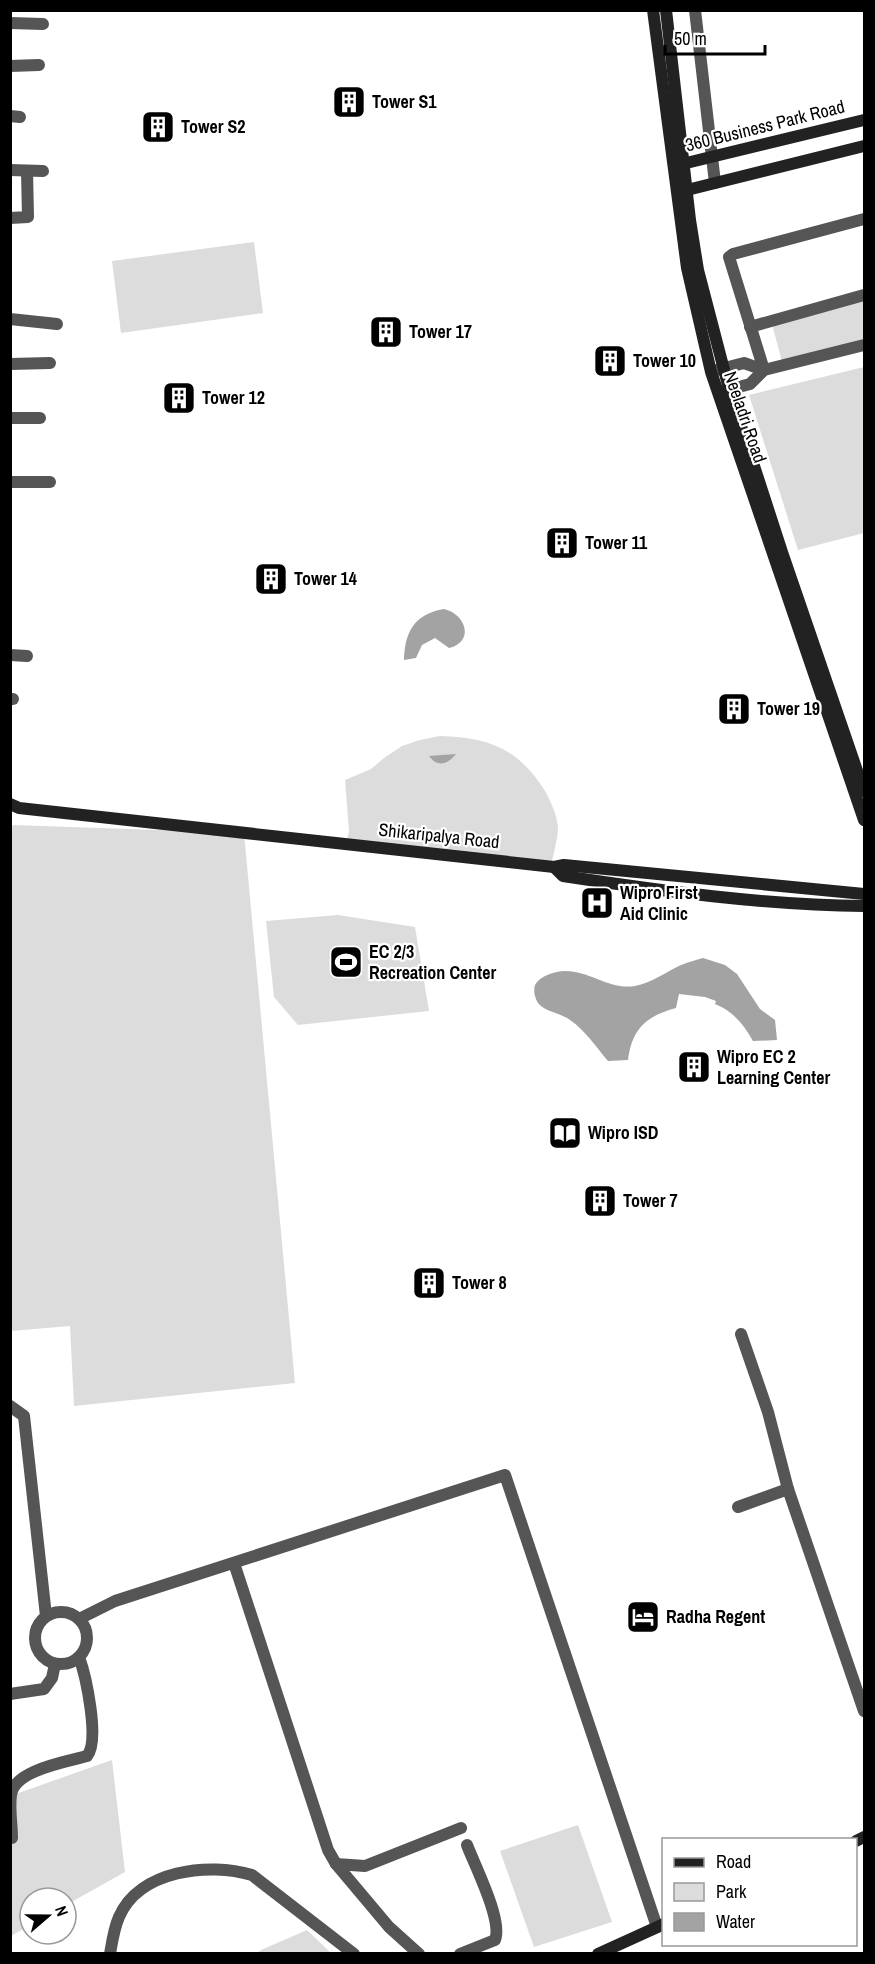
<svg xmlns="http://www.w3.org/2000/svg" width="875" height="1964" font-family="'Archivo Narrow',sans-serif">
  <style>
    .green { fill: #dcdcdc }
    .water { fill: #a3a3a3 }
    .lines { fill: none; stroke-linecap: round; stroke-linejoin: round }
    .street { stroke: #555; stroke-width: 12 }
    .secondary { stroke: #222; stroke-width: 12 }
    .labels { text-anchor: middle; stroke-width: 4.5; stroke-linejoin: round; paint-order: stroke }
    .poi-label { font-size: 18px; font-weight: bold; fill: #000; stroke: #fff; text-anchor: start }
    .street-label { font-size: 18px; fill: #000; stroke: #fff }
  </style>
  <rect width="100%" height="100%" fill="#fff"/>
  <g class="green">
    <polygon points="254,242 263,313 121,333 112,261"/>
    <polygon points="862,299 864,307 864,339 782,362 772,324"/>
    <polygon points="864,367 864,533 798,550 749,395"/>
    <path d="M 440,736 C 488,737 519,749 545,791 C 551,802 558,817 558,830 C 557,842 553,855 551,867 L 346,844 L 349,831 L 345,780 L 371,769 L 384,758 L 402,746 L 420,740 Z"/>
    <polygon points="13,825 244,833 295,1383 74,1406 70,1326 11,1331 10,832"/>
    <polygon points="338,915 415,927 429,1011 298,1025 274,997 266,921"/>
    <polygon points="112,1760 125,1872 66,1905 66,1898 30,1898 30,1925 11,1936 10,1796"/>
    <polygon points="578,1825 612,1922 534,1947 500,1851"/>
    <polygon points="307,1930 331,1953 257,1953 261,1950"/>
  </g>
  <g class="water">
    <path d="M 444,609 C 466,614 475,642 449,648 L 435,638 L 422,645 L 416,658 L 404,660 C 405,632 414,614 444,609 Z"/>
    <path d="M 456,754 C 448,764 438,768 429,756 Z"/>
    <path d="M 703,958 L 725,965 L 737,974 L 760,1009 L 775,1020 L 777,1040 L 753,1041 C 744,1025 733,1011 715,1004 L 716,1001 L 705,997 L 679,994 L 676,1008 C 646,1016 632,1029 628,1060 L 608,1061 C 596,1047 585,1030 570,1020 C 561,1013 545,1012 538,1003 C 535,998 533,991 535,985 C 537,981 541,978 545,976 C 579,959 603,991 635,986 C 651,983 666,972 681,965 C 688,962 696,960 703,958 Z"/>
  </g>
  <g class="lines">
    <g class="street">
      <polyline points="695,10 715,183"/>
      <polyline points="10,23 43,24"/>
      <polyline points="10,66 39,65"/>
      <polyline points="10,116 20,117"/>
      <polyline points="10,170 43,171"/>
      <polyline points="10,218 28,217 27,171"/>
      <polyline points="10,319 57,324"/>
      <polyline points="750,327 864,295"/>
      <polyline points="10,364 50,363"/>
      <polyline points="764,370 729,257 733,254 864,219"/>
      <polyline points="713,371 744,363 764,370"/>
      <polyline points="720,392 750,384 764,370 864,345"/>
      <polyline points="10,418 40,418"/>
      <polyline points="10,482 50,482"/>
      <polyline points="10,655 27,656"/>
      <polyline points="10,699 13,699"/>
      <polyline points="741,1334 768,1412 788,1489 864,1711"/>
      <polyline points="10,1406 24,1416 46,1616"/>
      <polyline points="738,1507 788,1489"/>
      <polyline points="234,1563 328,1850 336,1864 365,1866 461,1828"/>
      <circle cx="61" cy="1638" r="26"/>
      <polyline points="79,1619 115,1601 505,1475 657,1927"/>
      <polyline points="10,1694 44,1689 52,1678 55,1664"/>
      <path d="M 12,1838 C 12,1824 9,1809 11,1795 C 14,1770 66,1762 87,1756 C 100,1741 86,1676 79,1657"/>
      <polyline points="336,1864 389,1927 419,1954"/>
      <path d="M 110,1954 C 112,1942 114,1928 119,1917 C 139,1870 209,1862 252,1875 L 354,1954"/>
      <path d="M 460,1954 L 495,1940 C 503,1921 475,1866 467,1845"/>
    </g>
    <g class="secondary">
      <polyline points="653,10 687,268 711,372 864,820"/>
      <polyline points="666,10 690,220 698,270 729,389 782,552 864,791"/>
      <polyline points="678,165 864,120"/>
      <polyline points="679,192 864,146"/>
      <polyline points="10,804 19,808 554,867 564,865 864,894"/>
      <path d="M 554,867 L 563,876 C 662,891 763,905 864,906"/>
      <polyline points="856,1841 864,1837"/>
      <polyline points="598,1954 664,1924"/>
    </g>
  </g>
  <defs>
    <g id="building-square" transform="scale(1.725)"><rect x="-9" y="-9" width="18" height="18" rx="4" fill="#000" stroke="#fff"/><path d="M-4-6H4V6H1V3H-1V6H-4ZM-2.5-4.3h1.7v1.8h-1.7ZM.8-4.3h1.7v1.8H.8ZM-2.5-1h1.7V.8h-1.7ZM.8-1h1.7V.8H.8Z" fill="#fff"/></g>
    <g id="hospital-square" transform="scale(1.725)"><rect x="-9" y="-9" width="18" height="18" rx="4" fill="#000" stroke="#fff"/><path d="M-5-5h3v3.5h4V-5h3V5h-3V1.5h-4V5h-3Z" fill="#fff"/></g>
    <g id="stadium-square" transform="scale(1.725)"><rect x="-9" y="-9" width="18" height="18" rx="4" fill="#000" stroke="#fff"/><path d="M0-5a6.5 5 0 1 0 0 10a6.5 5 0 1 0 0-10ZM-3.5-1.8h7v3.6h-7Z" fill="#fff"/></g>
    <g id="library-square" transform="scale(1.725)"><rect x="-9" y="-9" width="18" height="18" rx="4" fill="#000" stroke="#fff"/><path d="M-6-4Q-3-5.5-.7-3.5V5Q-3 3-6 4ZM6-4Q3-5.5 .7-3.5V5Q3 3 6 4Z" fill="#fff"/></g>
    <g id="hotel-square" transform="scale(1.725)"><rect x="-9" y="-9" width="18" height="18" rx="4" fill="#000" stroke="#fff"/><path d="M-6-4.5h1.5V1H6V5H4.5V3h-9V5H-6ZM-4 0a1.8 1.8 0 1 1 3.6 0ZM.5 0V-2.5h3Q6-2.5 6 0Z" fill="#fff"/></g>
  </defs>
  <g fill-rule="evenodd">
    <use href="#building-square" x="349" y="102"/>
    <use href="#building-square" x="158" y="127"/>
    <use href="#building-square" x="386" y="332"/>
    <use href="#building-square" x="610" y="361"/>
    <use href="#building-square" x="179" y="398"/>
    <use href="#building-square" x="562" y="543"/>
    <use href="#building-square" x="271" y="579"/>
    <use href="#building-square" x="734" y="709"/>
    <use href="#hospital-square" x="597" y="903"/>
    <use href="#stadium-square" x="346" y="962"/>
    <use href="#building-square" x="694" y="1067"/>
    <use href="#library-square" x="565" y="1133"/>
    <use href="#building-square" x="600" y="1201"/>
    <use href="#building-square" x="429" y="1283"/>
    <use href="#hotel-square" x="643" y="1617"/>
  </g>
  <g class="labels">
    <g class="poi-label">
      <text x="372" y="108">Tower S1</text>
      <text x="181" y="133">Tower S2</text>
      <text x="409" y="338">Tower 17</text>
      <text x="633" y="367">Tower 10</text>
      <text x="202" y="404">Tower 12</text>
      <text x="585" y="549">Tower 11</text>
      <text x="294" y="585">Tower 14</text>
      <text x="757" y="715">Tower 19</text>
      <text x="620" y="899">Wipro First<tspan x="620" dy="21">Aid Clinic</tspan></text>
      <text x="369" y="958">EC 2/3<tspan x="369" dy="21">Recreation Center</tspan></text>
      <text x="717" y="1063">Wipro EC 2<tspan x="717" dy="21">Learning Center</tspan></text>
      <text x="588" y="1139">Wipro ISD</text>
      <text x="623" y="1207">Tower 7</text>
      <text x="452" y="1289">Tower 8</text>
      <text x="666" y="1623">Radha Regent</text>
    </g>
    <g class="street-label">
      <text transform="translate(765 126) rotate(-14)" y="6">360 Business Park Road</text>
      <text transform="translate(745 417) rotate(71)" y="6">Neeladri Road</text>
      <text transform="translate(439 836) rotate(6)" y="6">Shikaripalya Road</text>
    </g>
  </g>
  <rect width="875" height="1964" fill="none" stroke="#000000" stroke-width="24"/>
  <rect x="662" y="1838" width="195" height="108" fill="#ffffff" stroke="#999999" stroke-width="1.5"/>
  <rect x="674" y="1858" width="30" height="9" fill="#222222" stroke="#999999" stroke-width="1.5"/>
  <text x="716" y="1868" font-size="18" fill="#000000">Road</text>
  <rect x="674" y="1883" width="30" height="18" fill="#dcdcdc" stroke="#999999" stroke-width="1.5"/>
  <text x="716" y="1898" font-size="18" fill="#000000">Park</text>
  <rect x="674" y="1913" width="30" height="18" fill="#a3a3a3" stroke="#999999" stroke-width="1.5"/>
  <text x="716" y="1928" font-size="18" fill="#000000">Water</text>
  <g transform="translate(48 1916) rotate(70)"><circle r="28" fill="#ffffff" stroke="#999999" stroke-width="1.5"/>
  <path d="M0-4.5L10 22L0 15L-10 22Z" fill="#000000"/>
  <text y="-9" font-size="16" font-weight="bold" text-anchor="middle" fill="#000000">N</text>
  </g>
  <path d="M665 45v9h100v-9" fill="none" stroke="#000000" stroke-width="3"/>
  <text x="674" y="45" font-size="18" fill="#000000" stroke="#ffffff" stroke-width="4.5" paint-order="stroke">50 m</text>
</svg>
